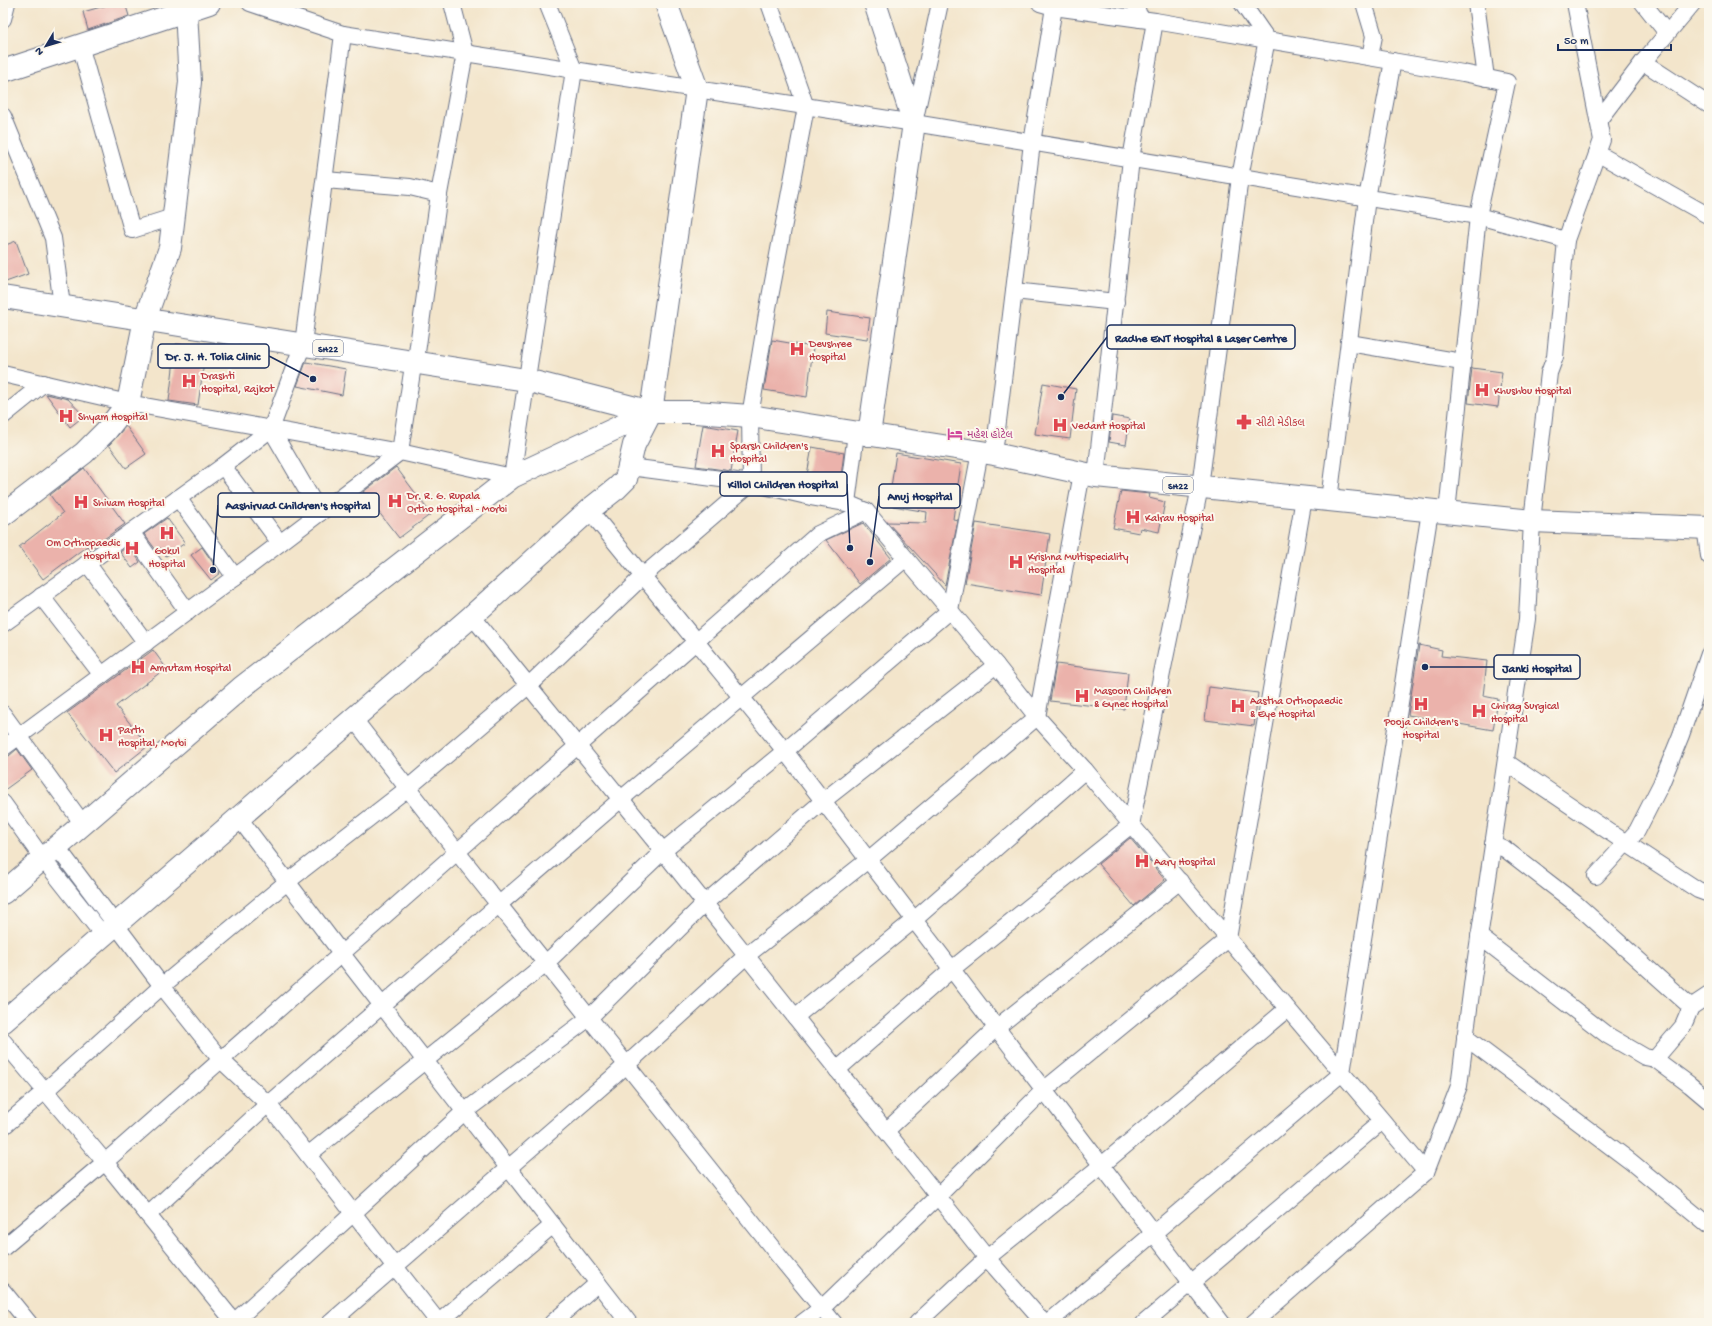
<svg xmlns="http://www.w3.org/2000/svg" width="1712" height="1326" font-family="'Gochi Hand','Noto Sans Gujarati',sans-serif">
  <style>
    .building { fill: #ebb2ab }
    .lines { fill: none; stroke-linecap: round; stroke-linejoin: round }
    .street-casing { stroke: #676f84; stroke-width: 18 }
    .secondary-casing { stroke: #676f84; stroke-width: 24 }
    .primary-casing { stroke: #676f84; stroke-width: 24 }
    .street { stroke: #fff; stroke-width: 16 }
    .secondary { stroke: #fff; stroke-width: 22 }
    .primary { stroke: #fff; stroke-width: 22 }
    .labels { text-anchor: middle; stroke-width: 4; stroke-linejoin: round; paint-order: stroke }
    .shield { fill: #fbf7ec; stroke: #5e6b89; stroke-width: 1 }
    .shield-label { font-size: 10px; font-weight: bold; fill: #1b2f5e }
    .health-label { font-size: 11px; fill: #be3a42; stroke: #fbf7ec; text-anchor: start }
    .hotel-label { font-size: 11px; fill: #b23c85; stroke: #fbf7ec; text-anchor: start }
    .leader { fill: none; stroke: #1b2f5e; stroke-width: 1.5 }
    .callout-dot { fill: #1b2f5e; stroke: #fbf7ec; stroke-width: 1.5 }
    .callout { fill: #fbf7ec; stroke: #1b2f5e; stroke-width: 1.5 }
    .callout-label { font-size: 12px; text-anchor: middle; font-weight: bold; fill: #1b2f5e }
  </style>
  <rect width="100%" height="100%" fill="#fbf7ec"/>
  <filter id="ink" filterUnits="userSpaceOnUse"><feTurbulence type="fractalNoise" baseFrequency=".025" numOctaves="2"/><feDisplacementMap in="SourceGraphic" scale="8" xChannelSelector="R" yChannelSelector="G"/><feConvolveMatrix kernelMatrix="1 2 1 2 8 2 1 2 1" color-interpolation-filters="sRGB"/></filter>
  <filter id="wash" filterUnits="userSpaceOnUse"><feTurbulence type="fractalNoise" baseFrequency=".012" numOctaves="4" result="noise"/><feDisplacementMap in="SourceGraphic" scale="16" xChannelSelector="R" yChannelSelector="G"/><feGaussianBlur stdDeviation="0.9" result="paint"/><feColorMatrix in="noise" values="0 0 0 0 0 0 0 0 0 0 0 0 0 0 0 0 0 1.4 0 .05"/><feComposite in="paint" operator="in"/></filter>
  <g filter="url(#wash)">
    <rect width="100%" height="100%" fill="#f3e5cb"/>
    <g id="blocks">
      <g class="building">
        <polygon points="115,3 125,3 129,16 88,30 83,12"/>
        <polygon points="16,241 28,274 3,283 3,246"/>
        <polygon points="827,312 870,318 867,339 825,333"/>
        <polygon points="772,340 813,347 807,397 764,390"/>
        <polygon points="176,344 206,348 198,405 169,401"/>
        <polygon points="306,362 346,369 342,395 297,386"/>
        <polygon points="1472,368 1502,372 1498,407 1468,403"/>
        <polygon points="1043,383 1076,389 1070,439 1035,434"/>
        <polygon points="46,394 68,399 84,416 70,427"/>
        <polygon points="1112,416 1130,419 1126,445 1109,442"/>
        <polygon points="703,425 738,431 731,471 696,466"/>
        <polygon points="126,426 146,454 126,468 109,445"/>
        <polygon points="812,447 844,453 839,492 805,486"/>
        <polygon points="896,453 961,464 953,519 958,520 945,585 887,522 926,523 927,512 893,506 893,502 889,501"/>
        <polygon points="396,467 431,514 399,538 363,492"/>
        <polygon points="84,468 125,524 90,549 87,546 43,579 19,547 63,513 50,495"/>
        <polygon points="1121,491 1150,494 1149,498 1165,502 1159,532 1140,528 1139,533 1113,528"/>
        <polygon points="167,518 185,543 166,556 159,547 156,550 144,534"/>
        <polygon points="863,523 891,558 860,584 826,540"/>
        <polygon points="976,523 1050,534 1041,595 965,583"/>
        <polygon points="129,545 140,562 132,568 120,552"/>
        <polygon points="202,547 220,573 211,580 191,555"/>
        <polygon points="1419,645 1442,650 1441,656 1487,661 1483,696 1498,699 1493,730 1408,715"/>
        <polygon points="153,650 166,668 116,706 148,746 114,773 67,713"/>
        <polygon points="1056,664 1128,673 1124,709 1050,701"/>
        <polygon points="1209,687 1258,693 1254,726 1205,720"/>
        <polygon points="17,749 32,770 3,791 3,757 9,756"/>
        <polygon points="1130,838 1165,880 1134,906 1098,864"/>
      </g>
    </g>
  </g>
  <g filter="url(#ink)">
    <use href="#blocks" fill-opacity="0" stroke="#676f84" stroke-width="1"/>
    <g class="lines">
      <g class="street-casing">
        <g id="street">
          <polyline points="1040,3 1054,7 1155,21 1131,159 1096,476"/>
          <polyline points="1135,3 1140,19"/>
          <polyline points="1364,3 1374,36 1370,57"/>
          <polyline points="1476,3 1486,78"/>
          <polyline points="1643,3 1667,33"/>
          <polyline points="3,19 7,3"/>
          <polyline points="1155,21 1463,73 1507,82 1478,216 1447,512"/>
          <polyline points="343,34 914,123 1478,216 1566,240 1602,140 1575,3"/>
          <polyline points="80,45 132,230 173,217"/>
          <polyline points="1643,62 1709,105"/>
          <polyline points="3,116 53,238 62,306"/>
          <polyline points="1598,121 1643,62 1693,3"/>
          <polyline points="914,123 940,3"/>
          <polyline points="1597,153 1709,216"/>
          <polyline points="325,180 410,187 439,194"/>
          <polyline points="1014,291 1116,302"/>
          <polyline points="1349,343 1462,362"/>
          <polyline points="3,374 128,403 400,452 412,372 415,367 439,194 465,53 452,3"/>
          <polyline points="3,416 44,383"/>
          <polyline points="271,429 320,513"/>
          <polyline points="994,454 1032,143 1054,7 1053,3"/>
          <polyline points="223,466 280,543"/>
          <polyline points="630,467 751,483 811,497 847,503 866,511 996,665 1037,717 1085,770 1426,1172"/>
          <polyline points="178,498 235,577"/>
          <polyline points="1329,500 1367,198 1393,61"/>
          <polyline points="847,503 856,433"/>
          <polyline points="589,510 785,751 1222,1323"/>
          <polyline points="1705,527 1709,556"/>
          <polyline points="131,532 188,612"/>
          <polyline points="87,563 146,643"/>
          <polyline points="41,596 102,675"/>
          <polyline points="472,616 663,851 987,1258 1044,1323"/>
          <polyline points="3,624 223,466 271,429 303,344 343,34 250,3"/>
          <polyline points="3,714 83,824"/>
          <polyline points="353,718 457,852 782,1260 834,1323"/>
          <polyline points="3,748 251,565 400,452 512,477 574,70 547,3"/>
          <polyline points="1506,762 1626,843 1698,890 1709,894"/>
          <polyline points="3,803 43,859 103,935"/>
          <polyline points="239,818 342,954 629,1323"/>
          <polyline points="1493,844 1505,849 1575,903 1691,1007"/>
          <polyline points="57,847 162,986 221,1060 268,1104 439,1323"/>
          <polyline points="1596,876 1637,831 1661,784 1681,735 1709,654"/>
          <polyline points="1479,936 1607,1035 1645,1057 1655,1059 1690,1085 1709,1101"/>
          <polyline points="795,1017 914,920 1085,770"/>
          <polyline points="1465,1037 1630,1161 1709,1226"/>
          <polyline points="3,1041 105,1162 3,1248"/>
          <polyline points="1655,1059 1683,1026 1691,1007 1709,995"/>
          <polyline points="837,1070 952,969 1131,825 1200,487 1240,177 1267,39 1242,3"/>
          <polyline points="3,1127 45,1091 162,986 287,882 408,788 528,686 643,576 751,483 750,416 768,308 806,107 769,3"/>
          <polyline points="886,1131 996,1028 1180,881"/>
          <polyline points="308,1155 546,963 663,851 785,751 950,610 980,452"/>
          <polyline points="148,1215 268,1104 620,800 905,559"/>
          <polyline points="3,1291 29,1323"/>
          <polyline points="233,1323 464,1112 589,1018 704,904 823,801 996,665"/>
          <polyline points="235,1323 105,1162 818,534 866,511"/>
          <polyline points="330,1323 613,1077 746,956 868,860 1037,717 1082,473"/>
          <polyline points="438,1323 553,1225"/>
          <polyline points="552,1323 598,1283"/>
          <polyline points="802,1323 822,1308 938,1196 1044,1090 1228,939 1304,498"/>
          <polyline points="917,1323 987,1258 1102,1165 1287,1009"/>
          <polyline points="1048,1323 1342,1073 1430,511"/>
          <polyline points="1144,1323 1382,1121"/>
          <polyline points="1253,1323 1426,1172 1459,1086 1473,978 1527,619 1532,521 1549,373 1555,357 1566,240"/>
        </g>
      </g>
      <g class="secondary-casing">
        <g id="secondary">
          <polyline points="3,71 209,3"/>
          <polyline points="869,435 914,123 875,3"/>
          <polyline points="3,515 84,453 106,431 128,403 145,319 170,248 190,82 186,11 182,3"/>
          <polyline points="3,893 241,688 512,477 651,412"/>
          <polyline points="3,1022 472,616 589,510 617,488 626,479 634,445 651,412 697,89 666,3"/>
        </g>
      </g>
      <g class="primary-casing">
        <polyline id="primary" points="3,297 526,380 651,412 695,412 750,416 994,454 1096,476 1532,521 1709,528"/>
      </g>
      <use href="#street" class="street"/>
      <use href="#secondary" class="secondary"/>
      <use href="#primary" class="primary"/>
    </g>
  </g>
  <defs>
    <g id="hospital-bare" transform="scale(1.2)"><path d="M-5-5h3v3.5h4V-5h3V5h-3V1.5h-4V5h-3Z" fill="#e0444e" stroke="#fbf7ec" stroke-width="2.5" paint-order="stroke"/></g>
    <g id="pharmacy-bare" transform="scale(1.2)"><path d="M-2-6h4v4h4v4h-4v4h-4v-4h-4v-4h4Z" fill="#e0444e" stroke="#fbf7ec" stroke-width="2.5" paint-order="stroke"/></g>
    <g id="hotel-bare" transform="scale(1.2)"><path d="M-6-4.5h1.5V1H6V5H4.5V3h-9V5H-6ZM-4 0a1.8 1.8 0 1 1 3.6 0ZM.5 0V-2.5h3Q6-2.5 6 0Z" fill="#d1479c" stroke="#fbf7ec" stroke-width="2.5" paint-order="stroke"/></g>
  </defs>
  <g fill-rule="evenodd">
    <use href="#hospital-bare" x="797" y="349"/>
    <use href="#hospital-bare" x="189" y="381"/>
    <use href="#hospital-bare" x="1482" y="390"/>
    <use href="#hospital-bare" x="66" y="416"/>
    <use href="#pharmacy-bare" x="1244" y="422"/>
    <use href="#hospital-bare" x="1060" y="425"/>
    <use href="#hotel-bare" x="955" y="434"/>
    <use href="#hospital-bare" x="718" y="451"/>
    <use href="#hospital-bare" x="395" y="501"/>
    <use href="#hospital-bare" x="81" y="502"/>
    <use href="#hospital-bare" x="1133" y="517"/>
    <use href="#hospital-bare" x="167" y="533"/>
    <use href="#hospital-bare" x="132" y="548"/>
    <use href="#hospital-bare" x="1016" y="562"/>
    <use href="#hospital-bare" x="138" y="667"/>
    <use href="#hospital-bare" x="1082" y="696"/>
    <use href="#hospital-bare" x="1421" y="704"/>
    <use href="#hospital-bare" x="1238" y="706"/>
    <use href="#hospital-bare" x="1479" y="711"/>
    <use href="#hospital-bare" x="106" y="735"/>
    <use href="#hospital-bare" x="1142" y="861"/>
  </g>
  <g class="labels">
    <g class="shield">
      <rect x="313" y="340" width="30" height="16" rx="3"/>
      <rect x="1163" y="477" width="30" height="16" rx="3"/>
    </g>
    <g class="shield-label">
      <text x="328" y="352">SH22</text>
      <text x="1178" y="489">SH22</text>
    </g>
    <g class="health-label">
      <text x="809" y="347">Devshree<tspan x="809" dy="13">Hospital</tspan></text>
      <text x="201" y="379">Drashti<tspan x="201" dy="13">Hospital, Rajkot</tspan></text>
      <text x="1494" y="394">Khushbu Hospital</text>
      <text x="78" y="420">Shyam Hospital</text>
      <text x="1256" y="426">સીટી મેડીકલ</text>
      <text x="1072" y="429">Vedant Hospital</text>
      <text x="730" y="449">Sparsh Children's<tspan x="730" dy="13">Hospital</tspan></text>
      <text x="407" y="499">Dr. R. G. Rupala<tspan x="407" dy="13">Ortho Hospital - Morbi</tspan></text>
      <text x="93" y="506">Shivam Hospital</text>
      <text x="1145" y="521">Kalrav Hospital</text>
      <text x="120" y="546" text-anchor="end">Om Orthopaedic<tspan x="120" dy="13">Hospital</tspan></text>
      <text x="167" y="554" text-anchor="middle">Gokul<tspan x="167" dy="13">Hospital</tspan></text>
      <text x="1028" y="560">Krishna Multispeciality<tspan x="1028" dy="13">Hospital</tspan></text>
      <text x="150" y="671">Amrutam Hospital</text>
      <text x="1094" y="694">Masoom Children<tspan x="1094" dy="13">&amp; Gynec Hospital</tspan></text>
      <text x="1250" y="704">Aastha Orthopaedic<tspan x="1250" dy="13">&amp; Eye Hospital</tspan></text>
      <text x="1491" y="709">Chirag Surgical<tspan x="1491" dy="13">Hospital</tspan></text>
      <text x="1421" y="725" text-anchor="middle">Pooja Children's<tspan x="1421" dy="13">Hospital</tspan></text>
      <text x="118" y="733">Parth<tspan x="118" dy="13">Hospital, Morbi</tspan></text>
      <text x="1154" y="865">Aary Hospital</text>
    </g>
    <g class="hotel-label">
      <text x="967" y="438">મહેશ હોટેલ</text>
    </g>
  </g>
  <path class="leader" d="M1061 397L1107 337M313 379L269 356M850 548L847 484M870 562L879 496M213 570L218 505M1425 667L1494 667"/>
  <g class="callout-dot">
    <circle cx="1061" cy="397" r="4"/>
    <circle cx="313" cy="379" r="4"/>
    <circle cx="850" cy="548" r="4"/>
    <circle cx="870" cy="562" r="4"/>
    <circle cx="213" cy="570" r="4"/>
    <circle cx="1425" cy="667" r="4"/>
  </g>
  <g class="callout">
    <rect x="1107" y="325" width="188" height="24" rx="4"/>
    <rect x="158" y="344" width="111" height="24" rx="4"/>
    <rect x="720" y="472" width="127" height="24" rx="4"/>
    <rect x="879" y="484" width="81" height="24" rx="4"/>
    <rect x="218" y="493" width="161" height="24" rx="4"/>
    <rect x="1494" y="655" width="86" height="24" rx="4"/>
  </g>
  <g class="callout-label">
    <text x="1201" y="342">Radhe ENT Hospital &amp; Laser Centre</text>
    <text x="213" y="360">Dr. J. H. Tolia Clinic</text>
    <text x="783" y="488">Killol Children Hospital</text>
    <text x="920" y="500">Anuj Hospital</text>
    <text x="298" y="509">Aashirvad Children's Hospital</text>
    <text x="1537" y="672">Janki Hospital</text>
  </g>
  <rect width="1712" height="1326" fill="none" stroke="#fbf7ec" stroke-width="16"/>
  <g transform="translate(46 46) rotate(232)" stroke="#fbf7ec" stroke-width="3" paint-order="stroke">
  <path d="M0-3L7 15L0 10L-7 15Z" fill="#1b2f5e"/>
  <text y="-6" font-size="11" font-weight="bold" text-anchor="middle" fill="#1b2f5e">N</text>
  </g>
  <path d="M1558 44v6h113v-6" fill="none" stroke="#1b2f5e" stroke-width="2"/>
  <text x="1564" y="44" font-size="12" fill="#1b2f5e" stroke="#fbf7ec" stroke-width="3" paint-order="stroke">50 m</text>
</svg>
